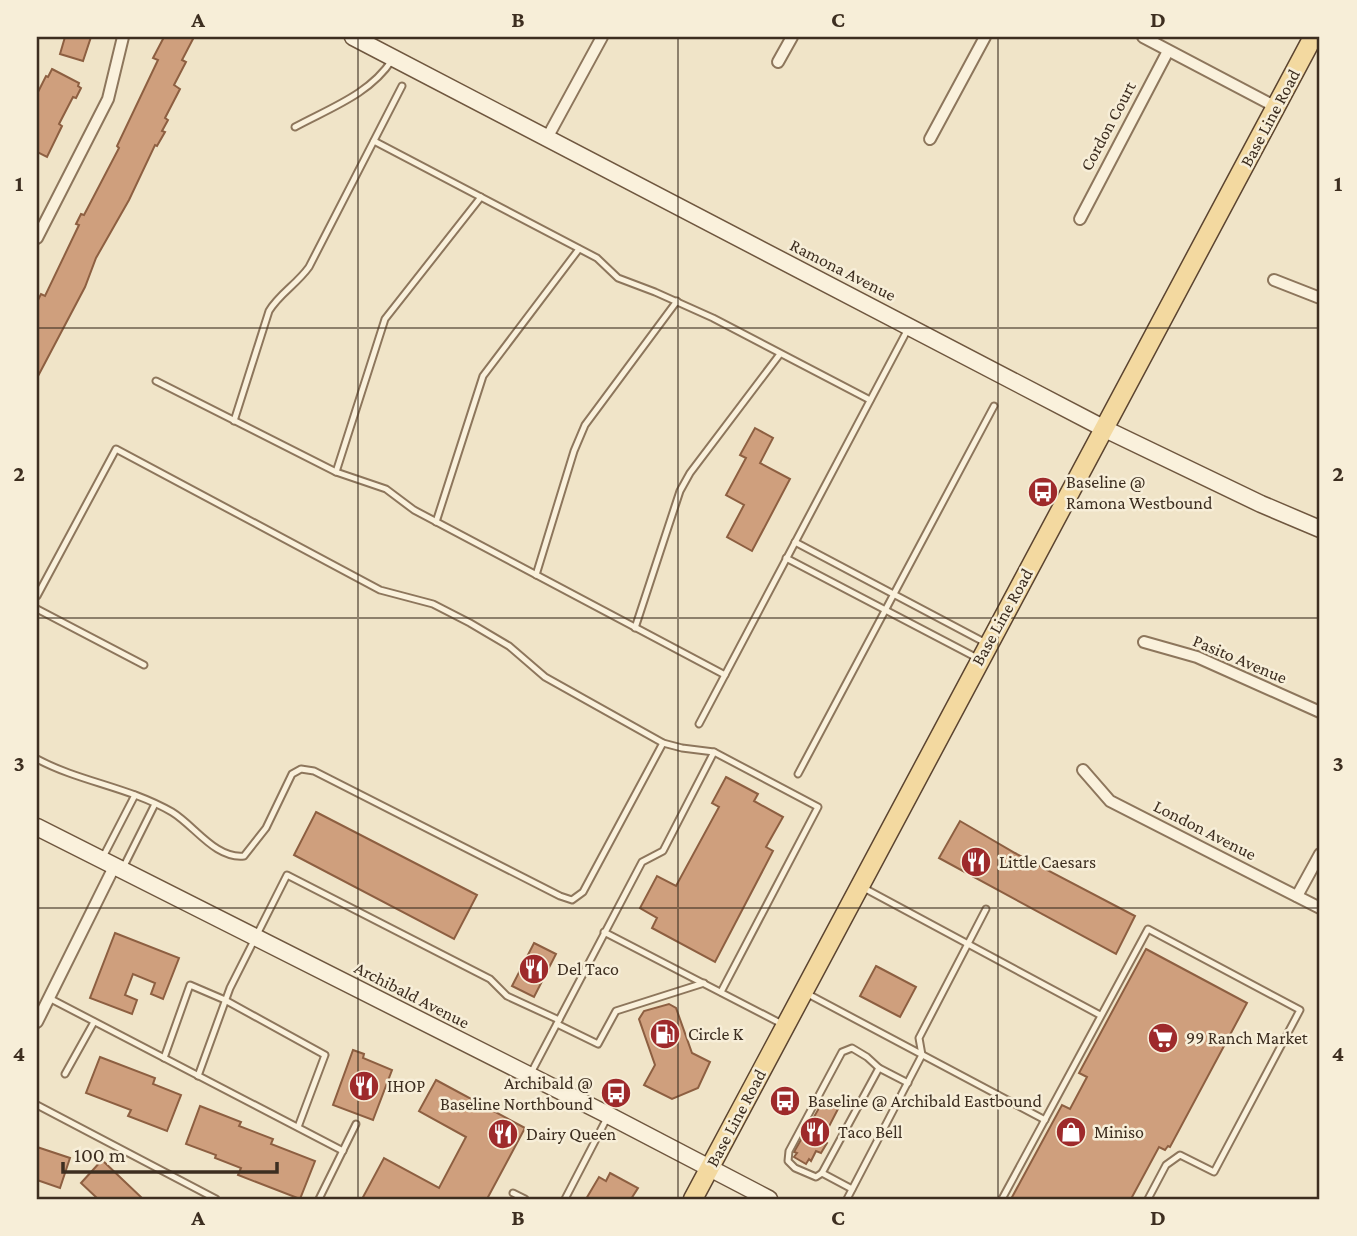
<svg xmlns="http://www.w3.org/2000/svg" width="1357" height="1236" font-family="'Crimson Pro',serif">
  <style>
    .building { fill: #cf9f7d; stroke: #8d5f41; stroke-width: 2 }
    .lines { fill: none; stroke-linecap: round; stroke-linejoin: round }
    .lane-casing { stroke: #8d765c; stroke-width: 9 }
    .street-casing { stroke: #8d765c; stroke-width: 14 }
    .secondary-casing { stroke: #6f573f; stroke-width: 19 }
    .primary-casing { stroke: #5b4430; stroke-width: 21 }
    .lane { stroke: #faf1dc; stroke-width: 5 }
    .street { stroke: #faf1dc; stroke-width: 10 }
    .secondary { stroke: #faf1dc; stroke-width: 16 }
    .primary { stroke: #f3d9a0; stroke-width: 18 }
    .grid { fill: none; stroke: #3d2e20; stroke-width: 2; stroke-opacity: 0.55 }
    .labels { text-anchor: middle; stroke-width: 5; stroke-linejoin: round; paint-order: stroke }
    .street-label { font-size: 18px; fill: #3d2e20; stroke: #f7eed8 }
    .poi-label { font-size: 18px; fill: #3d2e20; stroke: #f7eed8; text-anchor: start }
    .neatline { fill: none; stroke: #3d2e20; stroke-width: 2.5 }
    .grid-label { font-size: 23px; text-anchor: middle; font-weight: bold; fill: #3d2e20 }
  </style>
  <rect width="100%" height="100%" fill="#f0e4c8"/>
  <g class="building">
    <polygon points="65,37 91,37 83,61 60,54"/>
    <polygon points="164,37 194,37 182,60 186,62 174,85 180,89 165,118 168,120 162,131 165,132 157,146 155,145 129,200 96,258 85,287 37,378 37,302 41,294 45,296 79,225 76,224 81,214 84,215 119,148 117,146 158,60 153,58"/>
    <polygon points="52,69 79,83 78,86 81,88 76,98 73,97 59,124 62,126 47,157 37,152 37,94 46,76 48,77"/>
    <polygon points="755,428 773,438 760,463 790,479 752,551 727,537 744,505 726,495 746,458 740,455"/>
    <polygon points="726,777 758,794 754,801 783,817 766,847 773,851 715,962 652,928 657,918 640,908 657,876 676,886 719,807 712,803"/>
    <polygon points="316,812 477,895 454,939 294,855"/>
    <polygon points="960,821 1015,853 1135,916 1116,954 939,858"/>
    <polygon points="115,933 179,958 163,999 151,994 155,983 133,974 125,995 137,1000 132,1014 90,998"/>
    <polygon points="534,943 556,954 534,997 512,986"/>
    <polygon points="1146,949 1247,1003 1170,1147 1168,1146 1165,1150 1159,1147 1131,1199 1011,1199 1062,1105 1070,1109 1087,1077 1079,1073"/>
    <polygon points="876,966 916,987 900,1017 860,996"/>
    <polygon points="669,1004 676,1008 692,1053 710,1062 698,1088 672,1099 644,1085 655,1065 639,1019 644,1011"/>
    <polygon points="353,1050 364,1054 363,1058 392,1070 373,1120 333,1105"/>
    <polygon points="100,1057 155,1078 153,1084 181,1095 167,1131 128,1116 131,1110 86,1093"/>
    <polygon points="436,1080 525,1128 487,1199 362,1199 384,1158 439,1188 466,1137 419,1111"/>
    <polygon points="823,1101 838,1109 822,1140 827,1143 821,1153 816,1151 811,1161 809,1159 806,1164 794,1157 797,1153 794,1152"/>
    <polygon points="200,1106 241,1122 239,1126 273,1139 271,1144 315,1161 300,1199 238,1175 241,1168 215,1158 216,1155 186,1144"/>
    <polygon points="37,1147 70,1158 60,1188 37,1180"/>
    <polygon points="102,1160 143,1199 98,1199 81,1183"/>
    <polygon points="610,1173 638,1188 631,1199 586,1199 599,1177 606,1181"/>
  </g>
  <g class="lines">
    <g class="lane-casing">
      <g id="lane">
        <path d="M 295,127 C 330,108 370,94 392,60"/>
        <polyline points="374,141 597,258 618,278 655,292 713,318 870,400"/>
        <polyline points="156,381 336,472 386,489 414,510 725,675"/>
        <path d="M 234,421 L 269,311 C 279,294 297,284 309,267 L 402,86"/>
        <polyline points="336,472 385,319 481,197"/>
        <polyline points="436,522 483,376 579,249"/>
        <polyline points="795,542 984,642"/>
        <polyline points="786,558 979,659"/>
        <polyline points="536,575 574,451 585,425 677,301"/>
        <polyline points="37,596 116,449 380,590 433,604 470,623 509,646 545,677 663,743 682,748 714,752 818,807 721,992"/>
        <polyline points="37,609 144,665"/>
        <polyline points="635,628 680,491 690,473 780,354"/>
        <polyline points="699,724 909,327"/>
        <path d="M 37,759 C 80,782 129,787 172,812 C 195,826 215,859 244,856 L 266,828 L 292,774 L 301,769 L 314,771 L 560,896 L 572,900 L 583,892 L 663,743"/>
        <polyline points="798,774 994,406"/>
        <polyline points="103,857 135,795"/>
        <polyline points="123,868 155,804"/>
        <polyline points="862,887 1100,1015"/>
        <polyline points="604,932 782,1024"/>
        <polyline points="806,993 1045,1120"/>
        <polyline points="49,998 343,1151"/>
        <polyline points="557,1024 598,1044 616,1011 704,983"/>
        <polyline points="164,1058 190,985 225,1000 325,1055 298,1127"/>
        <polyline points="531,1073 642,862 663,851 714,752"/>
        <polyline points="65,1074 94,1022"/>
        <polyline points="198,1076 230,988 287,875 490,979 507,996 559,1020"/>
        <polyline points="37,1105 216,1199"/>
        <polyline points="822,1173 816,1177 795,1168 788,1161 789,1151 842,1052 852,1048 867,1057 879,1068"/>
        <polyline points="852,1189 822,1173 879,1068 908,1083"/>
        <polyline points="513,1193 525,1199"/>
        <polyline points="319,1199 356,1124"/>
        <polyline points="565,1199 607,1118"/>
        <polyline points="847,1199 922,1055 919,1038 986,909"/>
        <polyline points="1002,1199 1148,929 1300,1010 1214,1172 1180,1155 1166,1165 1148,1199"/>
      </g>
    </g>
    <g class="street-casing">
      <g id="street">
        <polyline points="1143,37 1276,107"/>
        <polyline points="778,62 792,37"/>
        <polyline points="547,138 602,37"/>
        <polyline points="930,139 985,37"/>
        <polyline points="1080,219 1168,51"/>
        <polyline points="37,238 108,99 123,37"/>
        <polyline points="1274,280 1320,298"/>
        <polyline points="1144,642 1197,657 1320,712"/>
        <polyline points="1083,770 1110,801 1320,908"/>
        <polyline points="1297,896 1320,854"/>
        <polyline points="37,1022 114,867"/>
      </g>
    </g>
    <g class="secondary-casing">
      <g id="secondary">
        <polyline points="353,37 1105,429 1261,504 1320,529"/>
        <polyline points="37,827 608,1115 769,1199"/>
      </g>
    </g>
    <g class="primary-casing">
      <path id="primary" d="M 693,1199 C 897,810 1108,425 1313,37"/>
    </g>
    <use href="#lane" class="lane"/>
    <use href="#street" class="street"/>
    <use href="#secondary" class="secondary"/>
    <use href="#primary" class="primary"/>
  </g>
  <path class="grid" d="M 358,37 L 358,1199M 678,37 L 678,1199M 998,37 L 998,1199M 37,328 L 1320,328M 37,618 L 1320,618M 37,908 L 1320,908"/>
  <defs>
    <g id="bus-disc" transform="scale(1.575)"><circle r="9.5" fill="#9e2a2b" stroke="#f7eed8"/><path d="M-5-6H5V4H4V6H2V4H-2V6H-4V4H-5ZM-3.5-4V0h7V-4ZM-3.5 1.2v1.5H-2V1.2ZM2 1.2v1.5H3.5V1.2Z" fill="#fff"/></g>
    <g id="restaurant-disc" transform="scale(1.575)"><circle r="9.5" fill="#9e2a2b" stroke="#f7eed8"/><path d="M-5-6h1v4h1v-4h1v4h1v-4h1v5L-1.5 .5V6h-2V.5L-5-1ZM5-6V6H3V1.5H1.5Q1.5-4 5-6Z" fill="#fff"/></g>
    <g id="fuel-disc" transform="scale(1.575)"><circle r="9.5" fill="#9e2a2b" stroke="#f7eed8"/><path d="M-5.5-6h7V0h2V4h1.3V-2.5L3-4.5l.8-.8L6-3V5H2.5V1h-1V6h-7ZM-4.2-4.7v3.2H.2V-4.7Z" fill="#fff"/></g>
    <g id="supermarket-disc" transform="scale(1.575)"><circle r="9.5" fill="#9e2a2b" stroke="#f7eed8"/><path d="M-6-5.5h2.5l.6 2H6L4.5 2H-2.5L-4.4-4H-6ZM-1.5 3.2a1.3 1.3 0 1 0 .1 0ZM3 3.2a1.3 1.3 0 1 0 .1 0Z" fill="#fff"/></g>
    <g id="shop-disc" transform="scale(1.575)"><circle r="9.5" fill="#9e2a2b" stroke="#f7eed8"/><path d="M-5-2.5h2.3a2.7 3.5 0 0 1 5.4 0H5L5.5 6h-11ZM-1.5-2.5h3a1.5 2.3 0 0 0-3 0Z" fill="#fff"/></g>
  </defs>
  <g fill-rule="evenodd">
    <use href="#bus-disc" x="1043" y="492"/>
    <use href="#restaurant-disc" x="976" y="862"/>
    <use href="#restaurant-disc" x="534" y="969"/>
    <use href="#fuel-disc" x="665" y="1034"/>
    <use href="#supermarket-disc" x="1163" y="1038"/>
    <use href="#restaurant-disc" x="364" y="1086"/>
    <use href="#bus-disc" x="616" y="1093"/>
    <use href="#bus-disc" x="785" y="1101"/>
    <use href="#restaurant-disc" x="815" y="1132"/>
    <use href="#shop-disc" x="1071" y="1132"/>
    <use href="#restaurant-disc" x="503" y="1134"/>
  </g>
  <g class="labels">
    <g class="street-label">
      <text transform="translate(1270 118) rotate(-62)" y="6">Base Line Road</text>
      <text transform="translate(1108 126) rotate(-62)" y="6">Cordon Court</text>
      <text transform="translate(843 270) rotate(27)" y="6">Ramona Avenue</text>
      <text transform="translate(1002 617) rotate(-61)" y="6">Base Line Road</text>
      <text transform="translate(1240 659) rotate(23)" y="6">Pasito Avenue</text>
      <text transform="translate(1205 830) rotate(27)" y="6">London Avenue</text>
      <text transform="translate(412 995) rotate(27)" y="6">Archibald Avenue</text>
      <text transform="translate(736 1118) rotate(-62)" y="6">Base Line Road</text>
    </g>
    <g class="poi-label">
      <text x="1066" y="488">Baseline @<tspan x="1066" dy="21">Ramona Westbound</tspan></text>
      <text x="999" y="868">Little Caesars</text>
      <text x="557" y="975">Del Taco</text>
      <text x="688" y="1040">Circle K</text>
      <text x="1186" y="1044">99 Ranch Market</text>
      <text x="593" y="1089" text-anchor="end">Archibald @<tspan x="593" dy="21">Baseline Northbound</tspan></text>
      <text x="387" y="1092">IHOP</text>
      <text x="808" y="1107">Baseline @ Archibald Eastbound</text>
      <text x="838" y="1138">Taco Bell</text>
      <text x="1094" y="1138">Miniso</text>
      <text x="526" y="1140">Dairy Queen</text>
    </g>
  </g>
  <rect width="1357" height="1236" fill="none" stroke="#f7eed8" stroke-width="77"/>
  <path d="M63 1162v10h214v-10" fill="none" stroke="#3d2e20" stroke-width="3.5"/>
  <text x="74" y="1162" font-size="21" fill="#3d2e20" stroke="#f7eed8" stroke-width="5" paint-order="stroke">100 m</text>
  <rect x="38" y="38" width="1280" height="1160" class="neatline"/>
  <g class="grid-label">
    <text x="198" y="27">A</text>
    <text x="518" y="27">B</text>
    <text x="838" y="27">C</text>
    <text x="1158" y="27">D</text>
    <text x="19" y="191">1</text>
    <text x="1338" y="191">1</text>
    <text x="19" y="481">2</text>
    <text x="1338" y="481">2</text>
    <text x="19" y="771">3</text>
    <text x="1338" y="771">3</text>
    <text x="19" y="1061">4</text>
    <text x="1338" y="1061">4</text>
    <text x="198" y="1225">A</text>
    <text x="518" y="1225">B</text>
    <text x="838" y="1225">C</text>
    <text x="1158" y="1225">D</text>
  </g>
</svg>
